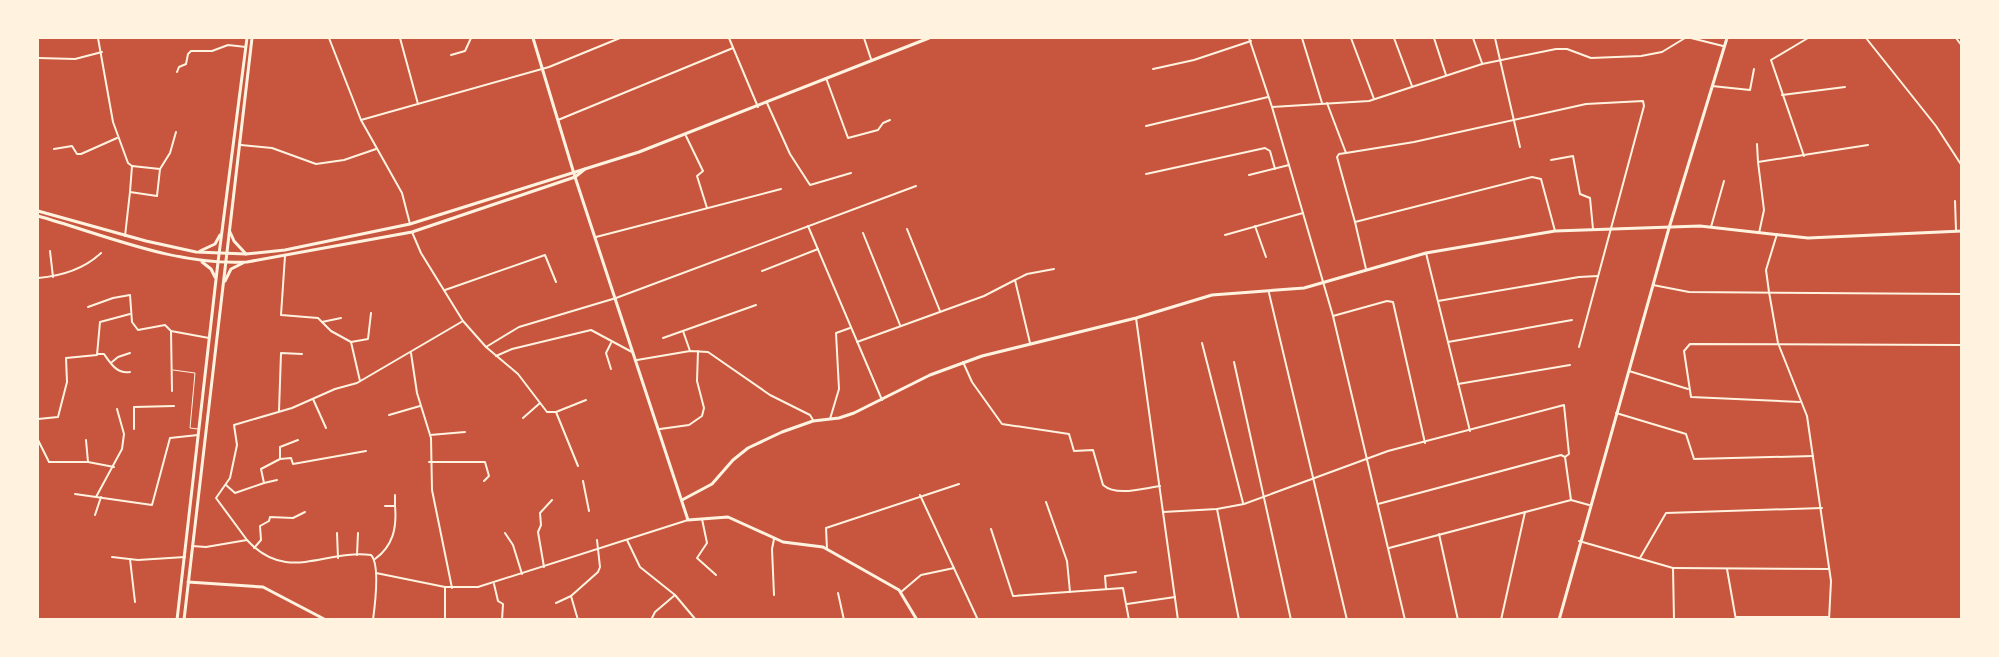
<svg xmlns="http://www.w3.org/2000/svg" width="1999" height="657" font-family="Arial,sans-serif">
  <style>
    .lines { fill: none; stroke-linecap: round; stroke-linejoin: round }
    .service { stroke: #fff3e0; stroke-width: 1 }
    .minor { stroke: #fff3e0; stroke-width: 2 }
    .tertiary { stroke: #fff3e0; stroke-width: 3 }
    .secondary { stroke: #fff3e0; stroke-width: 3 }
    .primary { stroke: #fff3e0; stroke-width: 3 }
  </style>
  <rect width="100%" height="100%" fill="#c8553d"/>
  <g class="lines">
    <polyline class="service" points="173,370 195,373 190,428 198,429"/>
    <g class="minor">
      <polyline points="98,38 113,122 128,163 132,166"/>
      <polyline points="329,38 361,120 402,193 410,224"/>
      <polyline points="400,38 418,104"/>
      <polyline points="729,38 758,107"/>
      <polyline points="864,38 871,59"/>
      <polyline points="1249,38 1272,107 1333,316 1405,620"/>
      <polyline points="1302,38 1322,103"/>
      <polyline points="1351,38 1374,99"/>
      <polyline points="1394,38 1412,86"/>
      <polyline points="1434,38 1446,75"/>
      <polyline points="1473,38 1482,63"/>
      <polyline points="1495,38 1520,147"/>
      <polyline points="1691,38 1723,46"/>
      <polyline points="1866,38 1936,126 1962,166"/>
      <polyline points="1956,38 1962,46"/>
      <polyline points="451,55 465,51 471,38"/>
      <polyline points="38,58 75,59 102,52"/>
      <polyline points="1153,69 1194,60 1251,41"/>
      <polyline points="177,72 179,67 186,64 188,54 191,51 212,51 228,45 246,47"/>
      <polyline points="826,78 848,138 878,130 883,123 890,120"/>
      <polyline points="1712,86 1750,90 1754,69"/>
      <polyline points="1782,95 1845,87"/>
      <polyline points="767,103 790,154 810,185 851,173"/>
      <polyline points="1327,103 1346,153 1414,142 1586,104 1643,101 1644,106 1579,347"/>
      <polyline points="1272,107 1369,101 1482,64 1556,49 1567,49 1591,58 1641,56 1662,52 1685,38"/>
      <polyline points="361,120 549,67 620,38"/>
      <polyline points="558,120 733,48"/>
      <polyline points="1146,126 1268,97"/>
      <polyline points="686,136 703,171 697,176 707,208"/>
      <polyline points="1757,144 1758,162"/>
      <polyline points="241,145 272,148 316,164 344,160 376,149"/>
      <polyline points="54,149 72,146 77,154 81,154 117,138"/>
      <polyline points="1346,153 1339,154 1337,157 1355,222"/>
      <polyline points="1804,156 1771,60 1808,38"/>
      <polyline points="1551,160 1573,156 1580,194 1590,198 1593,229"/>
      <polyline points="1146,174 1265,148 1270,151 1275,169"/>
      <polyline points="1249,175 1289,165"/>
      <polyline points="130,192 132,166 160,169"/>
      <polyline points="1955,201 1956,230"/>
      <polyline points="808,226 882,400"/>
      <polyline points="1255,226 1266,257"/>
      <polyline points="1711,227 1724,181"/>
      <polyline points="907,229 940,311"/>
      <polyline points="412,232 421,253 463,321 486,347 518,374 547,412 556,412 578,466"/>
      <polyline points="863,233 900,325"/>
      <polyline points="1759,233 1764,210 1758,162 1868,145"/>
      <polyline points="1777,234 1766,270 1769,292 1778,343 1807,416 1831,581 1829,620"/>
      <polyline points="1225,235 1303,213"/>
      <polyline points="125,236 130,192 157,196 160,169 170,153 176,132"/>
      <polyline points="596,237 781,189"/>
      <polyline points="50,251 53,277"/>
      <polyline points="1426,253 1470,431"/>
      <polyline points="285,256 281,315 318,318 331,331 351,342 360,381"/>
      <polyline points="1366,269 1355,222 1532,177 1541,179 1555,231"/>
      <polyline points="762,271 818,249"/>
      <path d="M 38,278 C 61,276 83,270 101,253"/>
      <polyline points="1015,280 1027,274 1054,269"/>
      <polyline points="1653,285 1689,292 1962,294"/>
      <polyline points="445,290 545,255 556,282"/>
      <polyline points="1269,293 1347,620"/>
      <polyline points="1438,301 1579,277 1598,276"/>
      <polyline points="88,307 113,298 130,295 132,322 138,330 165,325 171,331 209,338"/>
      <polyline points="1333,316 1387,301 1393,302 1425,443"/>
      <polyline points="1136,318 1178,620"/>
      <polyline points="322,322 341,318"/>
      <polyline points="171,331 172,391"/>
      <polyline points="683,331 690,351"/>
      <polyline points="663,338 756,305"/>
      <polyline points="351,342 368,339 371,313"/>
      <polyline points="857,342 984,296 1015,280 1030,343"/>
      <polyline points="1448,342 1572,320"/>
      <polyline points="1202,343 1243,503"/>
      <polyline points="486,347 519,327 616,298 916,186"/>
      <polyline points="411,353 417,393 431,438 432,490 452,588"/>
      <path d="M 98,354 L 104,354 C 111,364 117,374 130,372"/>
      <polyline points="496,356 512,349 591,330 632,352"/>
      <polyline points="637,360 690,351 708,352 770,395 810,415 813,420"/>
      <polyline points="112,362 118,357 130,353"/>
      <path d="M 963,362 L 972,382 L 1002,424 L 1069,434 L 1074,451 L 1093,450 L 1103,485 C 1117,497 1144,488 1160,486"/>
      <polyline points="1234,362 1291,620"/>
      <polyline points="611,369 606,353 611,343"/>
      <polyline points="1629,371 1688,389"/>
      <polyline points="1458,384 1570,365"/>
      <polyline points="313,399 326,428"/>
      <polyline points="1800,402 1691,397 1684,351 1690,344 1962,345"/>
      <polyline points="279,411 281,353 302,354"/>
      <polyline points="556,412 586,400"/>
      <polyline points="1616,413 1686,434 1694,459 1813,456"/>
      <polyline points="389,415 420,406"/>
      <polyline points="523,418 540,403"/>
      <polyline points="38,419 58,417 67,382 66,358 97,355 100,322 130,314"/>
      <polyline points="830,419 839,389 836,333 850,328"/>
      <polyline points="134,429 134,407 174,406"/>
      <polyline points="660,429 689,425 702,416 704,408 697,381 698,351"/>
      <polyline points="430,435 465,432"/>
      <polyline points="38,440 49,462 88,462 114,467"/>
      <polyline points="86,440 88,462"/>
      <polyline points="280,459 280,447 298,440"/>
      <polyline points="429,462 485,462 489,476 484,481"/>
      <polyline points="583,481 589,511"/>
      <polyline points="264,483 277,480"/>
      <polyline points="226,485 235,493 264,483 261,469 280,459 291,458 293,464 366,451"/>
      <polyline points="75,494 152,505 170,438 198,435"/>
      <polyline points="395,495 395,506"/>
      <polyline points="920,495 978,620"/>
      <polyline points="96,497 122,449 124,434 117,409"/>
      <polyline points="1046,502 1067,561 1070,592"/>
      <polyline points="1378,504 1561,455 1565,457 1571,500"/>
      <polyline points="1217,509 1239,620"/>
      <polyline points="1163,512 1217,509 1244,504 1388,451 1564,405 1569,454 1565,457"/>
      <polyline points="95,515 101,497"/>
      <polyline points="702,519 707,543 697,558 716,575"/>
      <polyline points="991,529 1013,596 1123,588 1129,620"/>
      <polyline points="337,533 338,558"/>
      <polyline points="505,533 513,545 522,574"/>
      <polyline points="1439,534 1458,620"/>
      <polyline points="247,540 216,498 230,478 237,445 234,425 292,408 335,389 357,383 463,321"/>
      <polyline points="627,540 640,567 675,595 696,620"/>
      <polyline points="1579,541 1673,568 1674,620"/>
      <path d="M 192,546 L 206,547 L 247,540 C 287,584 325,549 371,555 C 380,564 375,605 373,620"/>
      <polyline points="254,548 261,540 260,526 269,521 270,517 293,518 305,512"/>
      <polyline points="1389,548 1571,500 1589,505"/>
      <polyline points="827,549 826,528 959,484"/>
      <polyline points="357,555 358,533"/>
      <polyline points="112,557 138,560 185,557"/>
      <polyline points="1640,558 1666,513 1822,508"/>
      <polyline points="130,559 135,602"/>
      <path d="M 375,559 C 393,546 397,528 395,506 L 385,506"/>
      <polyline points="544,567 538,532 541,525 540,513 552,500"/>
      <polyline points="1673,568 1829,569"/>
      <polyline points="1727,569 1736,620"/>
      <polyline points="376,573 445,587 478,587 688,520"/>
      <polyline points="494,584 498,601 503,604 502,620"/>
      <polyline points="1106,589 1105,576 1136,572"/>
      <polyline points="901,592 921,575 954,568"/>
      <polyline points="838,593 844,620"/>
      <polyline points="774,595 772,549 774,539"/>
      <polyline points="571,596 578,620"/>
      <polyline points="556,603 571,596 598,572 600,567 597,540"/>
      <polyline points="1127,604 1175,597"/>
      <polyline points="1736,617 1829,617"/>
      <polyline points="445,620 445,587"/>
      <polyline points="651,620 655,612 675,595"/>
      <polyline points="1501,620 1525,512"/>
    </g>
    <g class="tertiary">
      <polyline points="682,500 712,484 733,460 748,448 782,432 813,421 839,418 854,413 930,375 982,356 1136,318 1212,295 1304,288 1426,253 1555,231 1700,226 1808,238 1962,231"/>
      <polyline points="188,582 263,587 326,620"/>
    </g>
    <polyline class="secondary" points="533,38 575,177 688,520 728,517 783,542 823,547 899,590 917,620"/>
    <g class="primary">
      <polyline points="38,211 146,241 196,252 246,254 285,250 410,224 639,152 929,38"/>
      <path d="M 38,216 C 105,235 176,266 247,262 L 412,232 L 575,177 L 585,169"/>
      <polyline points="230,232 234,241 246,254"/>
      <polyline points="200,251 215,244 220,235"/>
      <polyline points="202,262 211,269 215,277"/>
      <polyline points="225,281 231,269 243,263"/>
      <polyline points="177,620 218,262 247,38"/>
      <polyline points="184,620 252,38"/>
      <polyline points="1559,620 1669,228 1727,38"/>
    </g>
  </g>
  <rect width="1999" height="657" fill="none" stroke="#fff3e0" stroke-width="78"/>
</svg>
